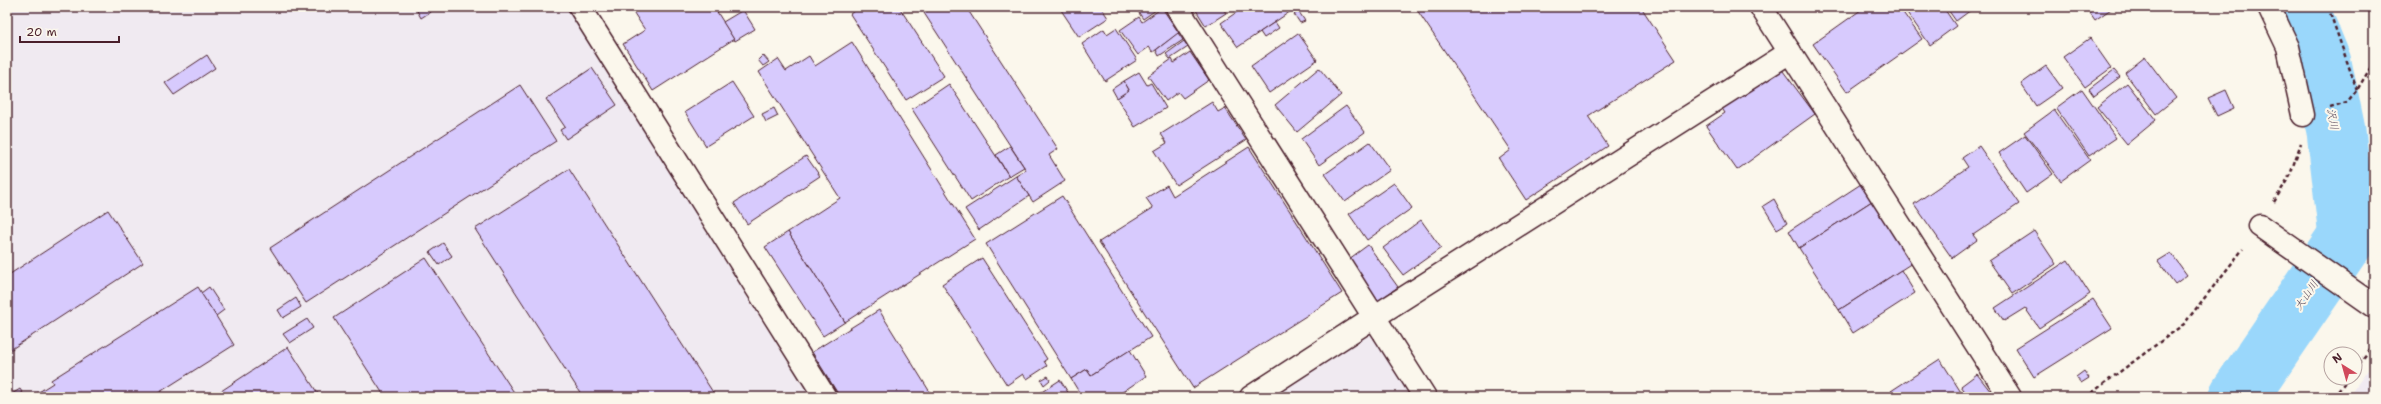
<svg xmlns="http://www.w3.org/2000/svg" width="2381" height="404" font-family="'Shantell Sans','Klee One',sans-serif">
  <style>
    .built { fill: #f0eaf1 }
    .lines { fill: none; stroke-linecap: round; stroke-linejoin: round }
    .river { stroke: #9ad7fb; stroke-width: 59 }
    .building { fill: #d7cafd; stroke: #4a1f2b }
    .street-casing { stroke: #4a1f2b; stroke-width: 25 }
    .path { stroke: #4a1f2b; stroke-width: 2.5; stroke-dasharray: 4 3; stroke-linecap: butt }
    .street { stroke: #fbf7ec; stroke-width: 22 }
    .labels { text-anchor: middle; stroke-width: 4; stroke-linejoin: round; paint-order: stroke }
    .water-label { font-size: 11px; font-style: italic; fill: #5e4d5f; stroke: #fbf7ec }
  </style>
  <rect width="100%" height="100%" fill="#fbf7ec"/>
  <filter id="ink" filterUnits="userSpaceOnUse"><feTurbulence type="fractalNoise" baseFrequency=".025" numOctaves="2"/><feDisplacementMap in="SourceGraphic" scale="8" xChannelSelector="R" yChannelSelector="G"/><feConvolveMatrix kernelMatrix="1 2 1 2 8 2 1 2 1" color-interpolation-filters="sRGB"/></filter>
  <g filter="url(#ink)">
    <g class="built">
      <polygon points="7,7 566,7 810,397 7,397"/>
      <polygon points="1370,325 1416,397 1257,397"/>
      <polygon points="2374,362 2374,397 2348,397"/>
    </g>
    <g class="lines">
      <g class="river">
        <polyline points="2299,7 2322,63 2336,131 2348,236"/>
        <polyline points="2238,397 2348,236 2374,193"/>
      </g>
    </g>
    <g class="building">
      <polygon points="415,7 438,7 421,18"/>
      <polygon points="630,7 714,7 734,39 653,91 623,44 645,30"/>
      <polygon points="860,7 899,7 944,76 906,100 850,14"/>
      <polygon points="933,7 966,7 1058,149 1049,155 1065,181 1033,202 1016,176 1026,170 924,13"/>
      <polygon points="1059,7 1101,7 1108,18 1079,37"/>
      <polygon points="1141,7 1160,7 1143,19 1137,10"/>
      <polygon points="1194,7 1222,7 1226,13 1206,26"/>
      <polygon points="1244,7 1297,7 1238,47 1221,23"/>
      <polygon points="1415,7 1641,7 1676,60 1588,116 1608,146 1526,200 1499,159 1511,150"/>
      <polygon points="1865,7 1899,7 1922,39 1847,92 1813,44"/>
      <polygon points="1903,7 1943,7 1956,26 1930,45"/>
      <polygon points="1946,7 1975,7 1956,21"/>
      <polygon points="2086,7 2114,7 2095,20"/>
      <polygon points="1162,8 1179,33 1153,52 1149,47 1138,55 1120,30 1139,17 1142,22"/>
      <polygon points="743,10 755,29 735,41 723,22"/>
      <polygon points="1299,12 1305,21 1300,23 1294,14"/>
      <polygon points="1275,22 1279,28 1264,38 1260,32"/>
      <polygon points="1116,28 1137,60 1105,81 1082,44 1104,29 1107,34"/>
      <polygon points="1178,33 1183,40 1159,56 1156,50"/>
      <polygon points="1298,33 1317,60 1269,93 1251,66"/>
      <polygon points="2090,38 2111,68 2085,87 2063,57"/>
      <polygon points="1184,41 1188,47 1170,59 1166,54"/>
      <polygon points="852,42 975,239 845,322 788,232 840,198 759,72 778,59 786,71 809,56 815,66"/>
      <polygon points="1190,52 1209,80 1183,98 1178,92 1166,101 1148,76 1172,59 1174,63"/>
      <polygon points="207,55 215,68 174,95 165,83"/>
      <polygon points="763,55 769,62 763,66 758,60"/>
      <polygon points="2145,57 2176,98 2156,114 2125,73"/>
      <polygon points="1777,63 1815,114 1737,170 1706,126 1725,113 1719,104"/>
      <polygon points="2046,66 2062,88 2036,106 2021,84"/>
      <polygon points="592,68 617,105 566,139 560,130 565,127 546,99"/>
      <polygon points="1319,68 1341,95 1297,132 1275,105"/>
      <polygon points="2114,70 2120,77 2094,96 2089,89"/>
      <polygon points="1139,72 1147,85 1151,83 1166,108 1135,127 1117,98 1129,90 1124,81"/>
      <polygon points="1124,81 1129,90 1117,98 1112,89"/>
      <polygon points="732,82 754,116 706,146 685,112"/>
      <polygon points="2127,83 2156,120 2127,144 2097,107"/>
      <polygon points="949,84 1009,176 971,201 912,109"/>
      <polygon points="520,85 556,141 306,303 270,248"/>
      <polygon points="2082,89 2116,138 2089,156 2056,108"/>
      <polygon points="2226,90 2234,108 2217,116 2208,98"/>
      <polygon points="1212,102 1218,112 1225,108 1246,140 1176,185 1154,151 1167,143 1161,134"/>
      <polygon points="1346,106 1365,132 1319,165 1301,139"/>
      <polygon points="774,108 778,116 766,122 762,114"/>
      <polygon points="2054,110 2090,160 2061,181 2024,132"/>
      <polygon points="2025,135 2053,174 2026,193 1999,153"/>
      <polygon points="1370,142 1390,170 1345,202 1325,174"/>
      <polygon points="1010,146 1024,167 1009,176 996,155"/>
      <polygon points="1979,146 2019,204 1973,235 1977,240 1952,258 1914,204 1968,167 1962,158"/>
      <polygon points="1249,147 1342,293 1193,388 1099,242 1153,208 1146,198 1167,185 1173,196"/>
      <polygon points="806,156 820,176 747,224 734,203"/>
      <polygon points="569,169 716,397 583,397 475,229"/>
      <polygon points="1016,176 1029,196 979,230 965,209"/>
      <polygon points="1394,183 1412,208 1367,240 1349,214"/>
      <polygon points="1861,184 1872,201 1799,248 1789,231"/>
      <polygon points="1062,196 1151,337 1091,375 1087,369 1071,379 986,244"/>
      <polygon points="1774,199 1787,223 1777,229 1763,206"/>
      <polygon points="1872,201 1912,263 1839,310 1799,248"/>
      <polygon points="108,210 143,263 7,352 7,276"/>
      <polygon points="1421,220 1441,248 1403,275 1383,248"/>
      <polygon points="2034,231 2056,264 2012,294 1989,261"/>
      <polygon points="788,232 845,322 823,336 765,247"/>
      <polygon points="443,243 452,256 439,265 430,252"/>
      <polygon points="1368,245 1398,287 1375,303 1345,262"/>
      <polygon points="2171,253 2187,275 2175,284 2158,261"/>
      <polygon points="426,258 517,397 385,397 334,318"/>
      <polygon points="982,258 1047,359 1044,361 1047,366 1027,379 1023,374 1007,385 942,284"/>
      <polygon points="2068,260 2090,294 2039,328 2025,308 2004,321 1995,308"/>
      <polygon points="1901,270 1915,293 1853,333 1839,310"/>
      <polygon points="198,287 234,345 152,397 31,397 53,383 51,380"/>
      <polygon points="209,287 224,310 216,316 201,293"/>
      <polygon points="296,298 301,307 283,318 278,310"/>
      <polygon points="2093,299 2112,328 2034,377 2016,348"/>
      <polygon points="879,310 933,397 840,397 812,352"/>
      <polygon points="307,319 313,328 290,343 283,334"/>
      <polygon points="288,347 320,397 212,397"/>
      <polygon points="1130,350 1146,376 1115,397 1082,397 1071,379 1087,369 1091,375"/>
      <polygon points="1940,359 1964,397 1895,397 1891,391"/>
      <polygon points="2084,371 2089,378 2081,383 2076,377"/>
      <polygon points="1977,374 1991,392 1984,397 1969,397 1961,386"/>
      <polygon points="1048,376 1050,380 1044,385 1041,380"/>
      <polygon points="1060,380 1071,397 1034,397"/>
      <polygon points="20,389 25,397 7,397"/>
    </g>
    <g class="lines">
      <g class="street-casing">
        <g id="street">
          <polyline points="580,7 825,397"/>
          <polyline points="1177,7 1425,397"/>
          <polyline points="1761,7 2010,397"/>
          <polyline points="2269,7 2288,47 2303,115"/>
          <polyline points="2260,226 2374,306"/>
          <polyline points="1251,397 1374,317 1790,52"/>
        </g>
      </g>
      <g class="path">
        <polyline points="2328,7 2357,90"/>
        <polyline points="2330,107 2347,102 2357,90 2374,62"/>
        <polyline points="2274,202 2290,175 2301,143"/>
        <polyline points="2355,369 2374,344"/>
        <polyline points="2086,397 2184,324 2243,249"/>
        <polyline points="2334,397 2348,378"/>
      </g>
      <use href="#street" class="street"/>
    </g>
  </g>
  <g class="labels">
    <g class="water-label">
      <text transform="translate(2333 119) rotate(79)" y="4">沢川</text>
      <text transform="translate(2306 295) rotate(-56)" y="4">大山川</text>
    </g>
  </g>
  <rect width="2381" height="404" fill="none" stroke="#fbf7ec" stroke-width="24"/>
  <rect x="12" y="12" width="2357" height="380" fill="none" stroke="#4a1f2b" stroke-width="1.5" filter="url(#ink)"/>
  <g transform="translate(2343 366) rotate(323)"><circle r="19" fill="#fbf7ec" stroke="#b4a19f"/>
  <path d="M0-3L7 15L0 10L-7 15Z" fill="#d1495b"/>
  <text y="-6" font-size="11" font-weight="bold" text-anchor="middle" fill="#4a1f2b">N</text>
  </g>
  <path d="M20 36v6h99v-6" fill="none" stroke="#4a1f2b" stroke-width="2"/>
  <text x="26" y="36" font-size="12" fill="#4a1f2b" stroke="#fbf7ec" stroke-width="3" paint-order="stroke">20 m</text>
</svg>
